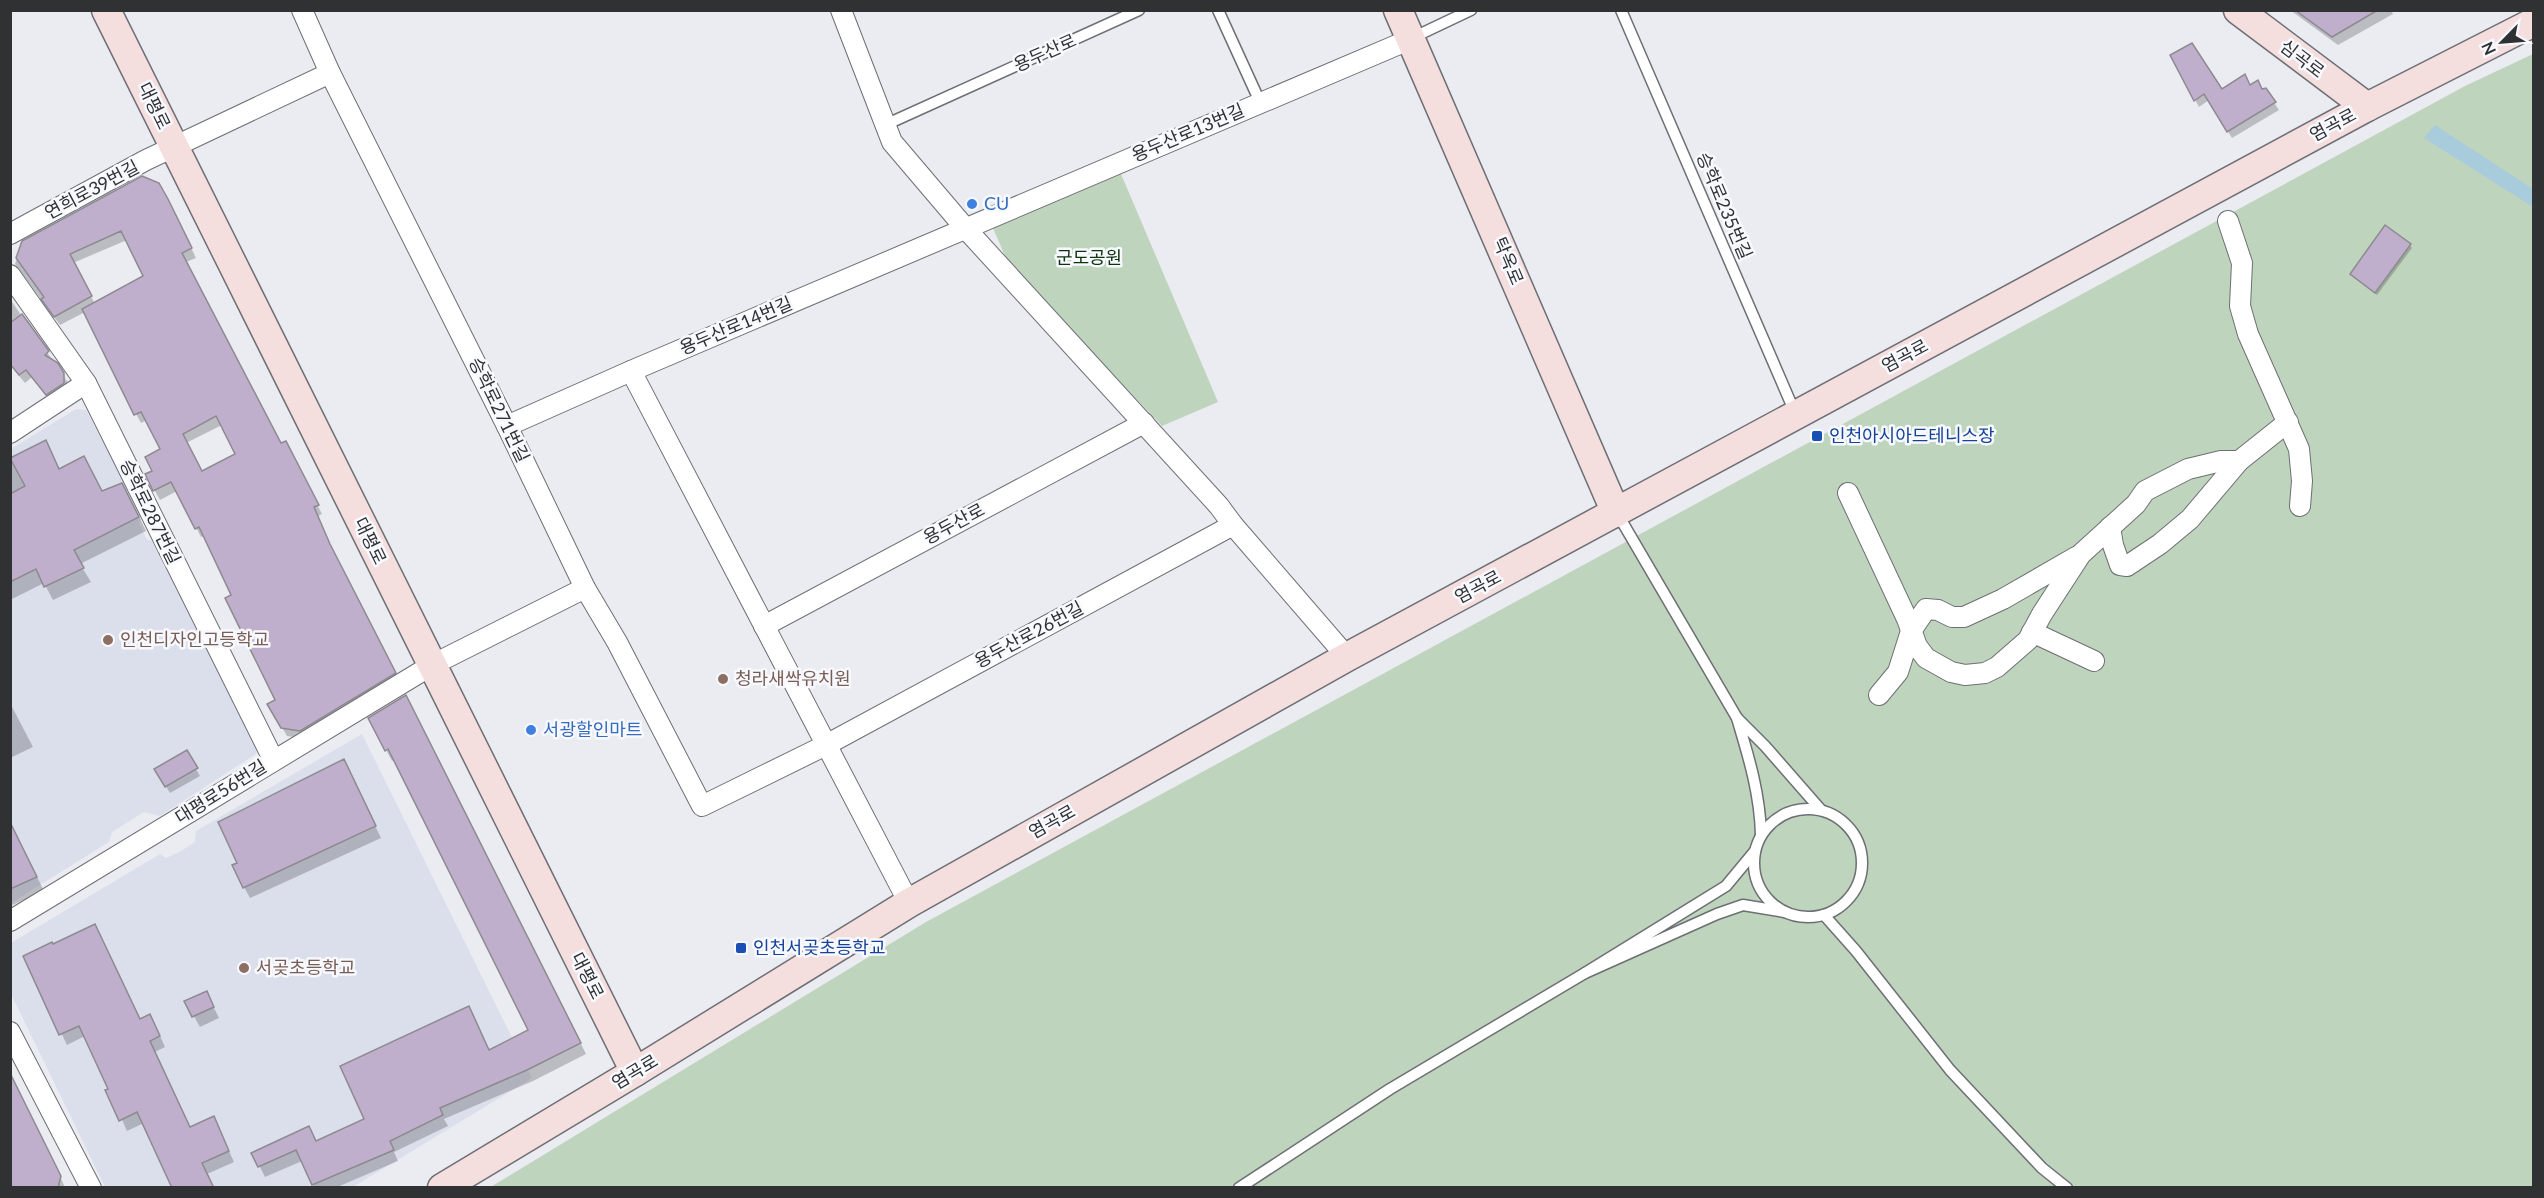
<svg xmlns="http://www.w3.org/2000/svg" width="2544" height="1198" font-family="Lato,'Noto Sans KR',sans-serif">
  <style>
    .built { fill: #dbdfec }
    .green { fill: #bfd4bd }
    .water { fill: #a9ccdd }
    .shadow { fill: #0003; fill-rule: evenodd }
    .building { fill: #c0afcc; stroke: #8d8a8f; stroke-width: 1.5; fill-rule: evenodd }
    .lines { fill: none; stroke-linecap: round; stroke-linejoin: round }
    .lane-casing { stroke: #6d6f74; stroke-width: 13 }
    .street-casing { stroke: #6d6f74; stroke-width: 22 }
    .secondary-casing { stroke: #6d6f74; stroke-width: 31 }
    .lane { stroke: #fff; stroke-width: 10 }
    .street { stroke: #fff; stroke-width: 20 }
    .secondary { stroke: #f5dede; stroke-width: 28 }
    .shop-dot { fill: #3f7fe0; stroke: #f8f9fe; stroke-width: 2 }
    .transit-dot { fill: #1a4fb4; stroke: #f8f9fe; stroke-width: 2 }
    .education-dot { fill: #8d6e63; stroke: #f8f9fe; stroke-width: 2 }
    .labels { text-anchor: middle; stroke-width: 5; stroke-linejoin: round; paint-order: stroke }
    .street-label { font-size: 18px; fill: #303133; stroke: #f8f9fe }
    .shop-label { font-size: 18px; fill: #366cbe; stroke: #f8f9fe; text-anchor: start }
    .park-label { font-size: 18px; fill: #0d320d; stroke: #f8f9fe }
    .transit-label { font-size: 18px; fill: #164399; stroke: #f8f9fe; text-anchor: start }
    .education-label { font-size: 18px; fill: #785e54; stroke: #f8f9fe; text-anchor: start }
  </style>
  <rect width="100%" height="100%" fill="#eaecf2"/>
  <g class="built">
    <polygon points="76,409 86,410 103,442 105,442 117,470 121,469 143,518 139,523 147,540 154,541 258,738 256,754 160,816 144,812 112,832 109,842 11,903 11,449"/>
    <polygon points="362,734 532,1078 353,1187 105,1187 11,994 11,943 160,854 166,858 181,851 195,842 196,831"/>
  </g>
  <g class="green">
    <polygon points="2533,54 2533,1187 489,1188 926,922 2465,86"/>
    <polygon points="1121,174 1218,402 1162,426 1008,263 993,228"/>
  </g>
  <polygon class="water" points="2435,125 2533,189 2533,207 2424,138"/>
  <g class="shadow">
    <polygon points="2290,10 2391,10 2393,14 2338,45"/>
    <polygon points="2172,55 2222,91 2265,89 2279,110 2232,138 2209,100 2199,107"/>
    <path d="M 173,210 L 196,258 L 186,262 L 281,445 L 290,452 L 322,514 L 317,517 L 334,554 L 400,683 L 306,739 L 287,736 L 269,705 L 277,701 L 233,595 L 204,536 L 201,537 L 177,491 L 160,500 L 155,491 L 147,475 L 154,472 L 162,450 L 147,420 L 141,423 L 136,414 L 85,312 L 60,325 L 15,264 L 23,242 ZM 127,240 L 145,277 L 95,304 L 73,263 ZM 222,425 L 237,455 L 202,473 L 186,443 Z"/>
    <polygon points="2410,245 2412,248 2377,295 2352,274"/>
    <polygon points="10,299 69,384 52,403 32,377 25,383 10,365"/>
    <polygon points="45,442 60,470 102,492 130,498 146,531 80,564 91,582 53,600 44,583 10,600 10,460"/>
    <polygon points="10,703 33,747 10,758"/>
    <polygon points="411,707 586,1054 533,1081 444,1119 448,1126 394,1152 398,1161 335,1188 315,1188 302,1161 265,1177 253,1153 316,1143 366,1120 469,1008 490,1051 530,1031 395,759 392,761 386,750"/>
    <polygon points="186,752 200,776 170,793 156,769"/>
    <polygon points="349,772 381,838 250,898 244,887"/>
    <polygon points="10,822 44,891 10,906"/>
    <polygon points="25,956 156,1027 165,1047 155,1052 190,1128 219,1129 234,1162 207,1174 144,1123 127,1131 85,1036 67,1045"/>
    <polygon points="206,992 219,1018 200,1027 186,1002"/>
    <polygon points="17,1088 64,1185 63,1188 10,1188"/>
  </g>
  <g class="building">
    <polygon points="2295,10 2378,10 2332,37"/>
    <polygon points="2192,43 2222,89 2245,74 2250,85 2258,80 2262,89 2266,88 2276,102 2227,132 2204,94 2194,101 2170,55"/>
    <path d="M 142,176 L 159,183 L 168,199 L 192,248 L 182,253 L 281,443 L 286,441 L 319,505 L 314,507 L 330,544 L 396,673 L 300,731 L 281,728 L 267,704 L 275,700 L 225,598 L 231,595 L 199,527 L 195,529 L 171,482 L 153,491 L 145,474 L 152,471 L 145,457 L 160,449 L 141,412 L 134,415 L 82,309 L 143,276 L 121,231 L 70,254 L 92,296 L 54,317 L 41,299 L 44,297 L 16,258 L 22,241 ZM 216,416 L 235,454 L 202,471 L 183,434 Z"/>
    <polygon points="2385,225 2411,244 2375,293 2350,274"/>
    <polygon points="22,314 49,351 45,355 58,363 64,373 64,383 46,395 26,370 19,375 10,364 10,323"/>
    <polygon points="46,440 59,469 84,456 102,491 122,483 139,517 74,550 84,568 44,587 36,569 10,582 10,494 25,486 10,458"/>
    <polygon points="406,695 581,1043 527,1070 440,1108 443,1115 390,1141 394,1150 312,1185 296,1150 258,1167 251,1153 309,1126 316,1141 364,1119 340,1066 469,1006 489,1050 528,1030 388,749 385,751 368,718"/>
    <polygon points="187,750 198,768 165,787 154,769"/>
    <polygon points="344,759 376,826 243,888 232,865 237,863 218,822"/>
    <polygon points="10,822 37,877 10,889"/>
    <polygon points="95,924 140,1019 150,1014 160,1036 150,1041 190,1127 214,1116 229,1151 202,1163 214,1188 172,1188 137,1112 119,1121 105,1090 108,1089 79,1026 59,1035 23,956 52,942 53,944"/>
    <polygon points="207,991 214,1007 192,1017 184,1001"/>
    <polygon points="10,1073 61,1176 58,1188 10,1188"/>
  </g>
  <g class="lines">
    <g class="lane-casing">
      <g id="lane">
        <polyline points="1218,10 1260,102"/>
        <polyline points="1621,10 1796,415"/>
        <polyline points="1412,38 1471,10"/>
        <polyline points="885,125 1139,10"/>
        <polyline points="1617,513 1737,718"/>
        <circle cx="1808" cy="863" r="54"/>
        <path d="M 1761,835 C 1760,794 1749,758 1737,718 L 1765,746 L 1821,810"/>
        <polyline points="1755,851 1726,886 1585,973 1717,914 1743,905 1785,912"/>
        <polyline points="1824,915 1856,951 1950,1070 2042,1168 2067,1188"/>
        <polyline points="1239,1188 1390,1089 1585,973"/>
      </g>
    </g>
    <g class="street-casing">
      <g id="street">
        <polyline points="302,10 330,73 507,426 585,588 617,642 702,806 826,745 1233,525"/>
        <polyline points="841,10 892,142 966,229 1219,506 1233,525 1347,657"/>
        <polyline points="2228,221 2242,263 2240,306 2248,334 2299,449 2302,481 2300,506"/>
        <polyline points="10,234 146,160 330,73"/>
        <polyline points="10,275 86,383 273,759"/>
        <polyline points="631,371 909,903"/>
        <polyline points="507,426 631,371 1411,39"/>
        <polyline points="10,433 86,383"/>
        <polyline points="1848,493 1907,619 1917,646 1926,658 1951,672 1965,675 1985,673 1997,667 2028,640 2042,614 2081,554 2136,504 2145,491 2188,469 2221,461 2239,461"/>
        <polyline points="2110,527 2113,545 2120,565 2127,566 2160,544 2190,519 2239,461 2288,422"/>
        <polyline points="764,626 1144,423"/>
        <polyline points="2032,632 2094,661"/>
        <polyline points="1879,695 1898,672 1911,631 1926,609 1938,610 1952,617 1964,617 2003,599 2076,557"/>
        <polyline points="10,921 432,665 585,588"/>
        <polyline points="10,1032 91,1188"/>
      </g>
    </g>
    <g class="secondary-casing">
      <g id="secondary">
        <polyline points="106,10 635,1072"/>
        <polyline points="1398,10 1616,513"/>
        <polyline points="2238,10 2367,107"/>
        <polyline points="442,1188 635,1072 909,903 1347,657 2367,107 2534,22"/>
      </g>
    </g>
    <use href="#lane" class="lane"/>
    <use href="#street" class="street"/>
    <use href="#secondary" class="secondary"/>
  </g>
  <g class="shop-dot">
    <circle cx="972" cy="204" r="6"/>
    <circle cx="531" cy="730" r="6"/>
  </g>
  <g class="transit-dot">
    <rect x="1811" y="430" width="12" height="12" rx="3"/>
    <rect x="735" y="942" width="12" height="12" rx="3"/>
  </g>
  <g class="education-dot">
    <circle cx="108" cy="640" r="6"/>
    <circle cx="723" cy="679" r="6"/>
    <circle cx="244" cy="968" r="6"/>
  </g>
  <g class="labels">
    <g class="street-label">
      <text transform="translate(1045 53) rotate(-24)" y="6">용두산로</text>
      <text transform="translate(2302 59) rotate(37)" y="6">심곡로</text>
      <text transform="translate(154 106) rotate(64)" y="6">대평로</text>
      <text transform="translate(2333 125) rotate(-28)" y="6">염곡로</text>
      <text transform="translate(1188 133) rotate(-23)" y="6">용두산로13번길</text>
      <text transform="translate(92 190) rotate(-28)" y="6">연희로39번길</text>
      <text transform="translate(1724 206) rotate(67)" y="6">승학로235번길</text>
      <text transform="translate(1508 261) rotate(67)" y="6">탁옥로</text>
      <text transform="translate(736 326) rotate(-23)" y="6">용두산로14번길</text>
      <text transform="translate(1905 356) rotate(-28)" y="6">염곡로</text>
      <text transform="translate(499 410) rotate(64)" y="6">승학로271번길</text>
      <text transform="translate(150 512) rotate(64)" y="6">승학로287번길</text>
      <text transform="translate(954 524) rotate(-28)" y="6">용두산로</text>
      <text transform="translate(370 541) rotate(64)" y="6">대평로</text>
      <text transform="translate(1478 587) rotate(-28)" y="6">염곡로</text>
      <text transform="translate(1029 635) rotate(-28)" y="6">용두산로26번길</text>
      <text transform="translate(221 792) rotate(-32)" y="6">대평로56번길</text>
      <text transform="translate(1052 822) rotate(-29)" y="6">염곡로</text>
      <text transform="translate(587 976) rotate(63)" y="6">대평로</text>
      <text transform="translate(635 1072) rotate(-31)" y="6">염곡로</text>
    </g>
    <g class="shop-label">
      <text x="984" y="210">CU</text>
      <text x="543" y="736">서광할인마트</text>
    </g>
    <g class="park-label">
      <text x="1089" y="264">군도공원</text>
    </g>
    <g class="transit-label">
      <text x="1829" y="442">인천아시아드테니스장</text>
      <text x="753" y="954">인천서곶초등학교</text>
    </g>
    <g class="education-label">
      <text x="120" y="646">인천디자인고등학교</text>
      <text x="735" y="685">청라새싹유치원</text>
      <text x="256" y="974">서곶초등학교</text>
    </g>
  </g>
  <rect width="2544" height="1198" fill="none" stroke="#303133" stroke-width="24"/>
  <g transform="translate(2502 42) rotate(245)" stroke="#f8f9fe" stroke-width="4.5" paint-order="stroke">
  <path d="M0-4.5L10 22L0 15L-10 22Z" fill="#303133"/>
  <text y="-9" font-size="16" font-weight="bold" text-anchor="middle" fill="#303133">N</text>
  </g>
</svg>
